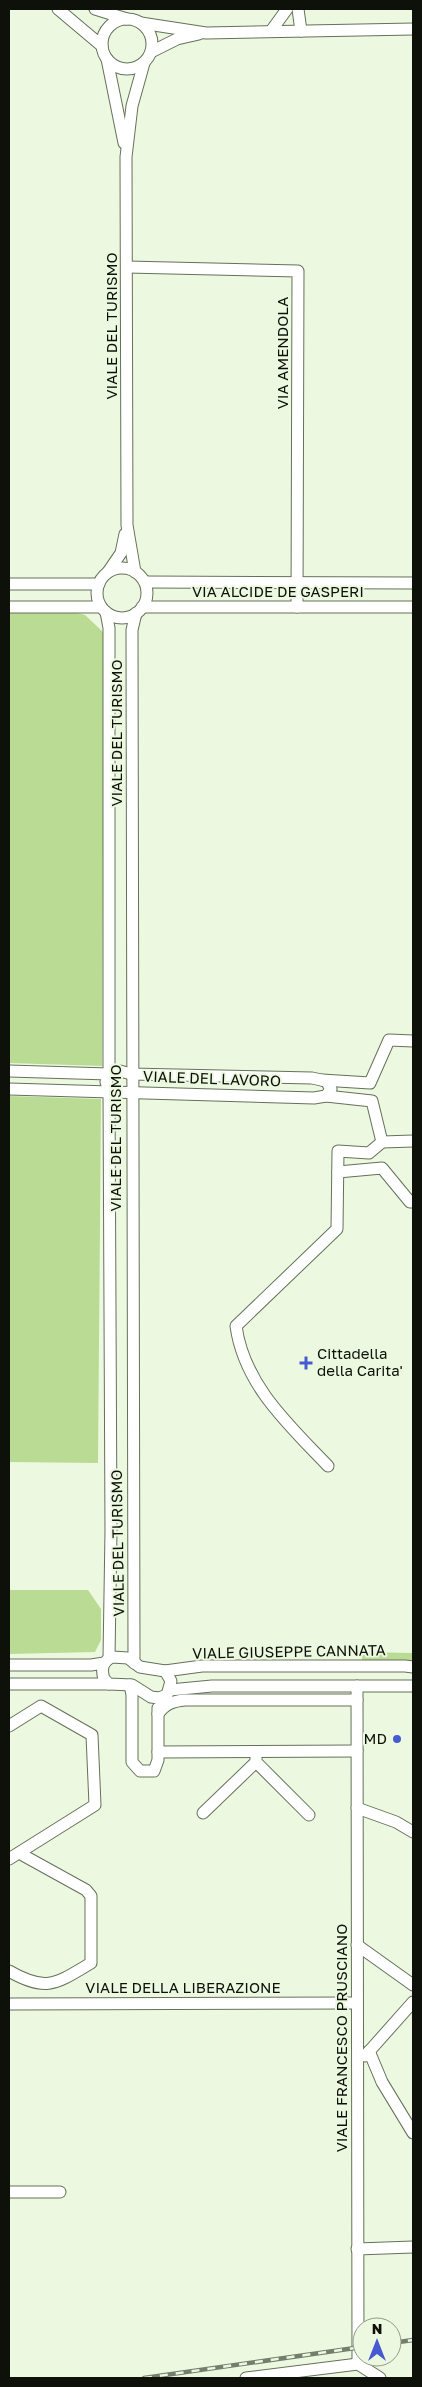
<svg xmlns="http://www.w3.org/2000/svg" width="422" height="2387" font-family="'Golos Text',sans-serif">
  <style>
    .green { fill: #b9db94 }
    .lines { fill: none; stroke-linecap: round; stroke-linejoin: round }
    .minor-casing { stroke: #66705b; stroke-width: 13 }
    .minor { stroke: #fff; stroke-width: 11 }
    .rail-casing { stroke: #757d6d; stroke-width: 4.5 }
    .rail { stroke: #ecf9e0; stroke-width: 2.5; stroke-dasharray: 8; stroke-linecap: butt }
    .poi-dot { fill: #475acf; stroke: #ecf9e0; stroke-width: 2 }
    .labels { text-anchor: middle; stroke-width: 4; stroke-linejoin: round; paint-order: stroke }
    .street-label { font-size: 15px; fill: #0d1109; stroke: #ecf9e0 }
    .poi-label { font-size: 15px; fill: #0d1109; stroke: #ecf9e0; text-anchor: start }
  </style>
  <rect width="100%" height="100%" fill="#ecf9e0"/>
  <g class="green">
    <polygon points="9,612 74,612 85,615 104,633 102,1066 9,1063"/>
    <polygon points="9,1096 101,1099 98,1463 9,1462"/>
    <polygon points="9,1590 88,1590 101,1609 101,1640 95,1652 9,1654"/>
    <polygon points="362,1652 413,1653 413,1665 362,1662"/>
  </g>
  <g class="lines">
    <g class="minor-casing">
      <g id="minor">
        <polyline points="58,9 102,46"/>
        <polyline points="95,9 127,19"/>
        <polyline points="298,9 301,31"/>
        <circle cx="127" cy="44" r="25"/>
        <polyline points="141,23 206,33 413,29"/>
        <polyline points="271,31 287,9"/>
        <polyline points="151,52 177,39 199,34"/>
        <polyline points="107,59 124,143"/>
        <polyline points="127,267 298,271 297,607"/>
        <circle cx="122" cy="593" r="25"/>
        <polyline points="108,572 121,553 125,534"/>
        <polyline points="135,572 127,525 126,157 132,106 144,63"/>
        <polyline points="145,582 413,583"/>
        <polyline points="9,584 99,584"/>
        <polyline points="9,607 101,607"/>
        <polyline points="142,607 413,607"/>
        <polyline points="106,612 109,628 109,1074 106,1082 109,1091 111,1530 109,1658"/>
        <polyline points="9,1071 109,1074 120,1071 131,1074 312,1078 326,1081 331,1089 326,1096 314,1098 9,1089"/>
        <polyline points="322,1080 370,1083 389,1040 413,1041"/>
        <polyline points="326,1096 372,1101 382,1142 413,1141"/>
        <polyline points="338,1172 382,1168 410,1202 413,1202"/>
        <path d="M 328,1466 C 289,1425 244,1385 236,1326 L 337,1229 L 338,1151 L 369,1153 L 382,1142"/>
        <path d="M 112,1657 L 128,1658 L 140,1667 L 165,1671 L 171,1681 L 167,1695 L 159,1698 L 151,1697 L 132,1685 L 109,1684 L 104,1679 C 101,1669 102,1662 112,1657 Z"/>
        <polyline points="134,1663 132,630 136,613"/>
        <polyline points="9,1665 91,1665 104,1663"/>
        <polyline points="165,1671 202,1666 405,1666 413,1667"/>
        <polyline points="9,1684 109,1684"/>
        <polyline points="130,1685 132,1695 132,1762 140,1771 154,1771 158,1760 158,1708"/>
        <polyline points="357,1686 358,2364 380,2378"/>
        <polyline points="170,1690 212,1686 413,1686"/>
        <path d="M 158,1714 C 165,1704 173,1701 185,1700 L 357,1700"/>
        <polyline points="9,1726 41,1706 92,1735 95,1805 9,1859"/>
        <polyline points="158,1752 357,1751"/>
        <polyline points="256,1752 256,1762 309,1815"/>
        <polyline points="357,1808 396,1822 413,1832"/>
        <polyline points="203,1813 256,1762"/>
        <polyline points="357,1945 413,1985"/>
        <path d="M 9,1971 C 47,1993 57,1983 91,1963 L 91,1896 L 86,1890 L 19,1853"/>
        <polyline points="9,2004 357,2003"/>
        <polyline points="369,2051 382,2082 413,2133"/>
        <polyline points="365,2056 413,2002"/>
        <polyline points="9,2192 60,2192"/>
        <polyline points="357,2249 413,2247"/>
        <polyline points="246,2378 358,2364"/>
      </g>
    </g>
    <use href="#minor" class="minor"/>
    <g class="rail-casing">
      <g id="rail">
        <polyline points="392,2343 413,2340"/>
        <polyline points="144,2378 362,2347"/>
      </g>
    </g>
    <use href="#rail" class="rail"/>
  </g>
  <g class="poi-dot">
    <path d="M303.5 1355.5h5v5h5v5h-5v5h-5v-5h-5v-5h5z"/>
    <circle cx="397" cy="1739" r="5"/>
  </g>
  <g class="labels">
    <g class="street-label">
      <text transform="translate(112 326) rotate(-90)" y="5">VIALE DEL TURISMO</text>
      <text transform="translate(283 353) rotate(-90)" y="5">VIA AMENDOLA</text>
      <text x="278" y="597">VIA ALCIDE DE GASPERI</text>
      <text transform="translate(117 733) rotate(-90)" y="5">VIALE DEL TURISMO</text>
      <text transform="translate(212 1079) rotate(2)" y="5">VIALE DEL LAVORO</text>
      <text transform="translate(116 1138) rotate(-90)" y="5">VIALE DEL TURISMO</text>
      <text transform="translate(118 1543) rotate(-91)" y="5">VIALE DEL TURISMO</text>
      <text transform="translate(289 1652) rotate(-1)" y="5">VIALE GIUSEPPE CANNATA</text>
      <text x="183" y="1993">VIALE DELLA LIBERAZIONE</text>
      <text transform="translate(342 2038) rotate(-90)" y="5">VIALE FRANCESCO PRUSCIANO</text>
    </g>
    <g class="poi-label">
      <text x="317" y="1359">Cittadella<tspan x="317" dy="17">della Carita'</tspan></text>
      <text x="387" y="1744" text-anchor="end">MD</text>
    </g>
  </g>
  <rect width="422" height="2387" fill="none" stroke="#0d1109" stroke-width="20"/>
  <g transform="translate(377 2342)"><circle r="24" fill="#ecf9e0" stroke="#939c8a"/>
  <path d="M0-4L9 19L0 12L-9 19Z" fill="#475acf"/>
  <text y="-8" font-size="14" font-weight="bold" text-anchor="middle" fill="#0d1109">N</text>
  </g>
</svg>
